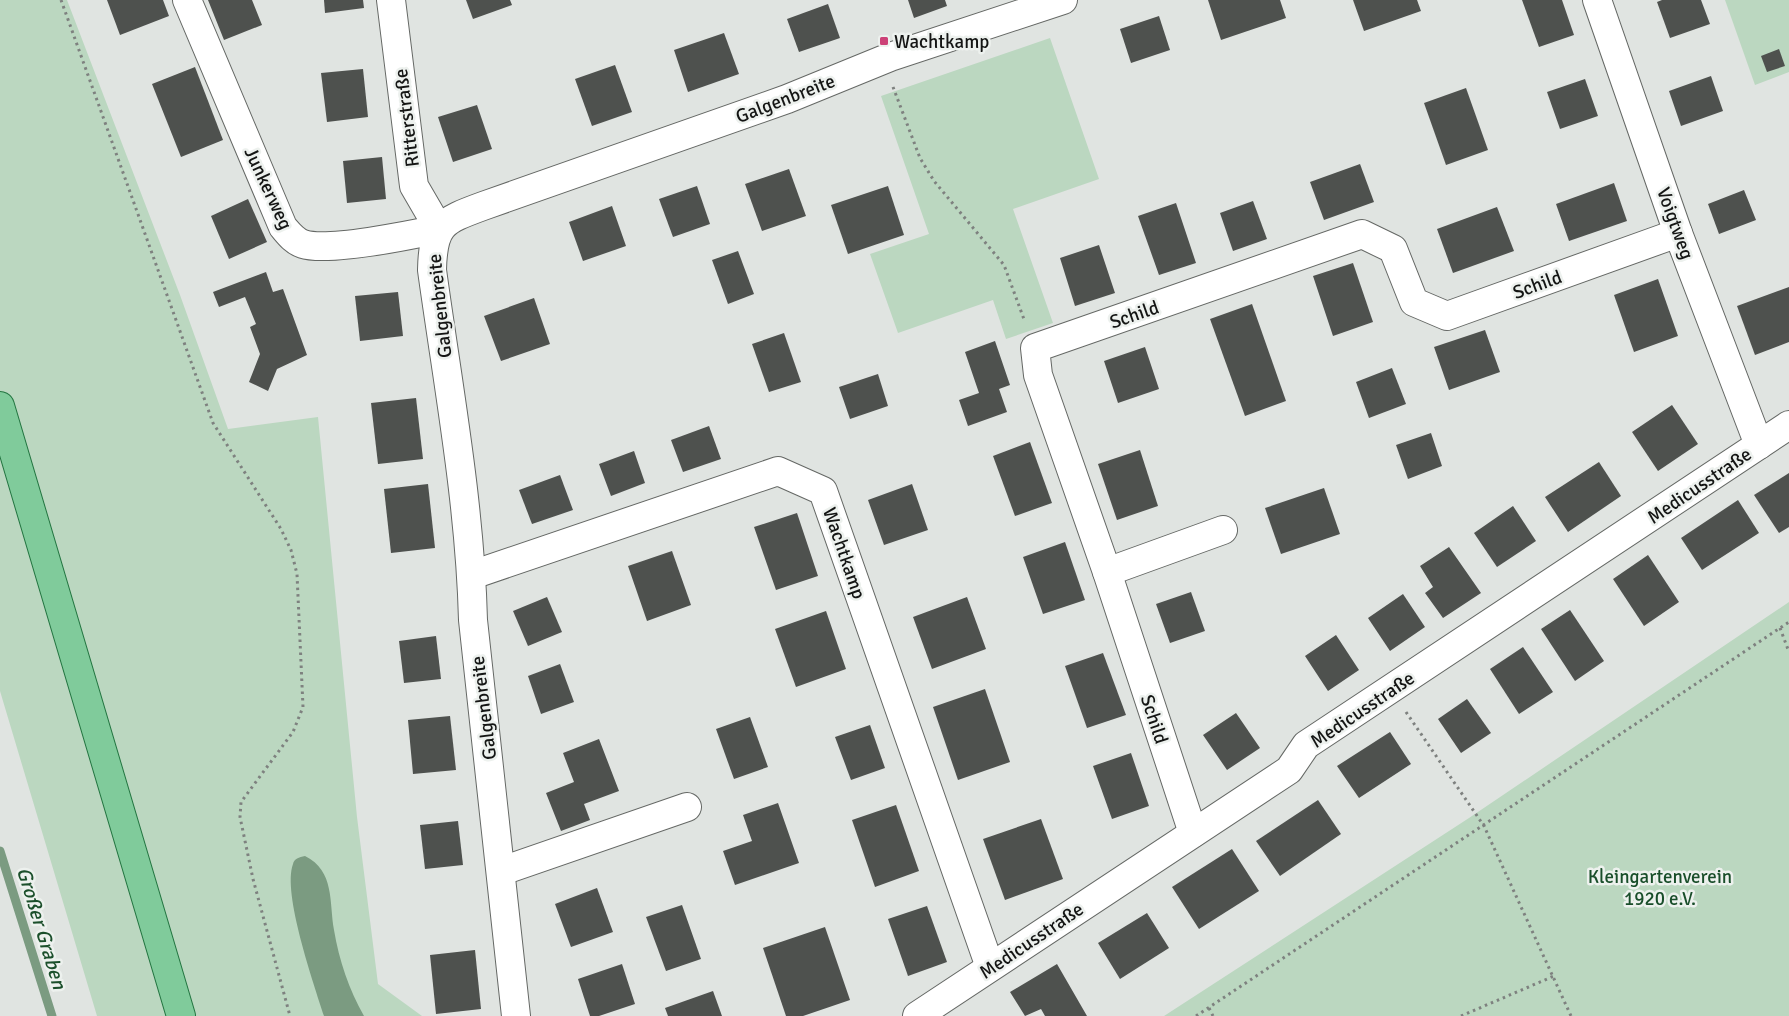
<svg xmlns="http://www.w3.org/2000/svg" width="1789" height="1016" font-family="Signika,sans-serif">
  <style>
    .green { fill: #bbd7c0 }
    .water { fill: #7b9b81 }
    .lines { fill: none; stroke-linecap: round; stroke-linejoin: round }
    .stream { stroke: #7b9b81; stroke-width: 9 }
    .building { fill: #4e514e }
    .minor-casing { stroke: #656865; stroke-width: 30 }
    .major-casing { stroke: #237541; stroke-width: 30 }
    .path { stroke: #7e817f; stroke-width: 3; stroke-dasharray: 2.5 4; stroke-linecap: butt }
    .minor { stroke: #fff; stroke-width: 28 }
    .major { stroke: #80cb9b; stroke-width: 28 }
    .poi-dot { fill: #cc4177; stroke: #edf1ee; stroke-width: 2 }
    .labels { text-anchor: middle; stroke-width: 5; stroke-linejoin: round; paint-order: stroke }
    .poi-label { font-size: 19px; fill: #141514; stroke: #edf1ee; text-anchor: start }
    .street-label { font-size: 19px; fill: #141514; stroke: #edf1ee }
    .park-label { font-size: 19px; fill: #194e2a; stroke: #edf1ee }
    .water-label { font-size: 20px; font-style: italic; fill: #1b4f2b; stroke: #edf1ee }
  </style>
  <rect width="100%" height="100%" fill="#e0e4e1"/>
  <g class="green">
    <polygon points="0,0 67,0 180,295 228,429 318,417 357,817 378,984 422,1016 97,1016 0,691"/>
    <polygon points="1725,0 1789,0 1789,72 1755,85"/>
    <polygon points="1050,38 1099,179 1013,209 1053,323 1006,339 993,300 898,333 870,254 929,234 881,96"/>
    <polygon points="1789,602 1789,1016 1164,1016 1469,818"/>
  </g>
  <path class="water" d="M 305,856 C 335,871 329,902 334,930 C 339,960 349,990 364,1016 L 324,1016 C 314,984 282,893 293,864 C 294,859 299,857 305,856 Z"/>
  <g class="lines">
    <polyline class="stream" points="0,851 52,1016"/>
  </g>
  <g class="building">
    <polygon points="107,0 163,0 169,16 120,35"/>
    <polygon points="208,0 252,0 262,25 224,40"/>
    <polygon points="324,0 363,0 364,8 325,13"/>
    <polygon points="466,0 510,0 512,5 473,19"/>
    <polygon points="908,0 945,0 947,6 914,18"/>
    <polygon points="1208,0 1280,0 1286,18 1221,40"/>
    <polygon points="1353,0 1417,0 1421,11 1364,31"/>
    <polygon points="1522,0 1562,0 1574,35 1539,47"/>
    <polygon points="1662,0 1701,0 1710,24 1670,38 1657,2"/>
    <polygon points="828,4 840,38 799,52 787,19"/>
    <polygon points="1159,16 1170,50 1131,63 1120,29"/>
    <polygon points="724,33 739,74 688,92 674,50"/>
    <polygon points="1779,49 1785,66 1767,72 1761,56"/>
    <polygon points="615,65 632,112 592,126 575,79"/>
    <polygon points="195,67 223,140 181,157 152,84"/>
    <polygon points="363,69 368,117 327,122 321,73"/>
    <polygon points="1711,76 1723,111 1681,126 1669,91"/>
    <polygon points="1585,79 1598,116 1560,129 1547,92"/>
    <polygon points="1466,88 1488,150 1446,165 1424,103"/>
    <polygon points="477,105 492,149 453,162 438,117"/>
    <polygon points="382,157 386,199 347,203 343,161"/>
    <polygon points="1360,164 1374,202 1324,220 1310,182"/>
    <polygon points="789,169 806,216 762,231 745,184"/>
    <polygon points="1614,183 1627,221 1569,241 1556,204"/>
    <polygon points="697,186 710,224 673,237 659,199"/>
    <polygon points="888,186 904,235 848,254 831,205"/>
    <polygon points="1744,190 1756,220 1719,234 1708,204"/>
    <polygon points="248,199 267,242 229,259 211,216"/>
    <polygon points="1253,201 1267,239 1233,251 1220,213"/>
    <polygon points="1176,203 1196,263 1159,275 1138,216"/>
    <polygon points="612,206 626,246 583,261 569,222"/>
    <polygon points="1497,207 1514,251 1453,273 1437,229"/>
    <polygon points="1099,245 1115,293 1075,306 1060,258"/>
    <polygon points="738,251 754,294 728,304 712,260"/>
    <polygon points="1353,263 1373,322 1333,336 1313,276"/>
    <polygon points="266,272 273,292 283,289 307,355 277,369 268,391 249,382 260,354 250,327 256,324 245,297 219,307 213,292"/>
    <polygon points="1658,279 1678,336 1634,352 1614,295"/>
    <polygon points="1789,287 1789,342 1755,355 1737,306"/>
    <polygon points="398,292 403,336 360,341 355,296"/>
    <polygon points="534,298 550,344 501,361 484,316"/>
    <polygon points="1252,304 1286,401 1245,416 1210,319"/>
    <polygon points="1485,330 1500,372 1449,390 1434,347"/>
    <polygon points="784,333 801,382 769,392 752,344"/>
    <polygon points="995,341 1010,385 999,389 1007,412 968,426 959,400 979,393 965,352"/>
    <polygon points="1145,347 1159,389 1118,403 1104,361"/>
    <polygon points="1392,368 1406,404 1369,418 1356,382"/>
    <polygon points="878,374 888,406 850,419 839,387"/>
    <polygon points="416,398 423,459 378,464 371,403"/>
    <polygon points="1672,405 1698,444 1658,471 1632,432"/>
    <polygon points="709,426 721,459 683,472 671,440"/>
    <polygon points="1431,433 1442,466 1408,479 1396,445"/>
    <polygon points="1030,442 1052,503 1015,516 993,456"/>
    <polygon points="1140,450 1158,506 1117,520 1098,464"/>
    <polygon points="634,451 645,483 611,496 599,464"/>
    <polygon points="1599,462 1621,496 1568,532 1545,497"/>
    <polygon points="1789,473 1789,527 1779,533 1754,495"/>
    <polygon points="560,475 573,510 532,524 519,490"/>
    <polygon points="428,484 435,548 391,553 384,489"/>
    <polygon points="912,484 928,530 884,545 868,500"/>
    <polygon points="1324,488 1340,534 1281,554 1265,508"/>
    <polygon points="1738,500 1759,533 1702,570 1681,538"/>
    <polygon points="1513,506 1536,541 1497,567 1474,533"/>
    <polygon points="797,513 818,576 776,590 754,527"/>
    <polygon points="1065,542 1085,600 1043,614 1023,557"/>
    <polygon points="1449,547 1481,593 1443,618 1425,593 1433,587 1420,566"/>
    <polygon points="672,551 691,605 647,621 628,566"/>
    <polygon points="1648,555 1679,602 1644,626 1613,579"/>
    <polygon points="1191,592 1205,631 1170,643 1156,604"/>
    <polygon points="1403,594 1425,627 1390,651 1368,618"/>
    <polygon points="547,597 562,632 528,646 513,611"/>
    <polygon points="967,597 986,649 932,669 913,617"/>
    <polygon points="1570,610 1604,661 1575,681 1541,629"/>
    <polygon points="826,611 846,669 796,687 775,629"/>
    <polygon points="1336,635 1359,670 1328,691 1305,656"/>
    <polygon points="436,636 441,679 404,683 399,641"/>
    <polygon points="1523,647 1553,692 1519,714 1490,669"/>
    <polygon points="1103,653 1126,715 1087,728 1065,666"/>
    <polygon points="560,664 574,702 541,714 528,676"/>
    <polygon points="985,689 1010,762 958,780 933,707"/>
    <polygon points="1467,699 1491,733 1461,753 1438,719"/>
    <polygon points="1236,713 1260,748 1227,770 1203,735"/>
    <polygon points="450,716 456,770 413,774 408,720"/>
    <polygon points="750,717 768,767 734,779 716,729"/>
    <polygon points="870,725 885,768 851,780 835,737"/>
    <polygon points="1390,732 1411,764 1359,798 1337,766"/>
    <polygon points="599,739 619,791 584,804 590,820 561,831 546,793 574,782 563,753"/>
    <polygon points="1131,753 1149,806 1112,819 1093,766"/>
    <polygon points="1318,800 1341,834 1280,876 1256,841"/>
    <polygon points="778,803 799,863 735,885 723,851 752,841 743,815"/>
    <polygon points="896,805 919,871 875,887 852,820"/>
    <polygon points="1041,819 1063,879 1005,900 983,839"/>
    <polygon points="458,821 463,865 425,869 420,825"/>
    <polygon points="1232,849 1259,891 1199,929 1172,887"/>
    <polygon points="597,888 613,932 571,947 555,904"/>
    <polygon points="682,905 701,959 666,971 646,917"/>
    <polygon points="927,906 947,962 908,976 888,919"/>
    <polygon points="1147,913 1169,948 1120,979 1098,943"/>
    <polygon points="825,927 850,1000 803,1016 786,1016 763,948"/>
    <polygon points="475,950 481,1009 436,1014 430,955"/>
    <polygon points="622,964 635,1004 599,1016 590,1016 578,979"/>
    <polygon points="1057,964 1087,1016 1045,1016 1041,1009 1025,1016 1010,992"/>
    <polygon points="713,991 722,1016 668,1016 665,1008"/>
  </g>
  <g class="lines">
    <g class="minor-casing">
      <g id="minor">
        <path d="M 187,0 L 283,227 C 289,234 294,241 303,244 C 327,252 411,235 439,229 L 414,186 L 391,0"/>
        <polyline points="1597,0 1678,233 1759,445"/>
        <polyline points="1107,572 1223,530"/>
        <polyline points="472,575 778,471 823,491 990,967"/>
        <polyline points="1193,833 1107,572 1038,375 1035,348 1362,234 1393,249 1414,302 1447,316 1678,233"/>
        <polyline points="502,871 687,807"/>
        <path d="M 516,1016 L 473,620 C 470,503 448,386 432,270 C 433,225 442,221 483,206 L 787,99 L 890,57 L 1063,0"/>
        <polyline points="917,1016 1289,770 1306,745 1789,425"/>
      </g>
    </g>
    <g class="major-casing">
      <polyline id="major" points="0,406 181,1016"/>
    </g>
    <g class="path">
      <polyline points="61,0 213,423 281,529 291,550 297,574 303,707 293,732 241,802 240,817 253,879 290,1016"/>
      <polyline points="893,87 920,158 934,181 1004,265 1025,322"/>
      <polyline points="1780,628 1789,652"/>
      <polyline points="1406,712 1484,826 1571,1016"/>
      <polyline points="1209,1008 1213,1016"/>
      <polyline points="1196,1016 1789,622"/>
      <polyline points="1461,1016 1554,976"/>
    </g>
    <use href="#minor" class="minor"/>
    <use href="#major" class="major"/>
  </g>
  <rect class="poi-dot" x="879" y="36" width="10" height="10" rx="2.5"/>
  <g class="labels">
    <g class="poi-label">
      <text x="894" y="48">Wachtkamp</text>
    </g>
    <g class="street-label">
      <text transform="translate(785 98) rotate(-21)" y="7">Galgenbreite</text>
      <text transform="translate(406 118) rotate(-97)" y="7">Ritterstraße</text>
      <text transform="translate(269 188) rotate(65)" y="7">Junkerweg</text>
      <text transform="translate(1676 223) rotate(70)" y="7">Voigtweg</text>
      <text transform="translate(1537 284) rotate(-20)" y="7">Schild</text>
      <text transform="translate(439 306) rotate(-96)" y="7">Galgenbreite</text>
      <text transform="translate(1134 314) rotate(-19)" y="7">Schild</text>
      <text transform="translate(1699 485) rotate(-34)" y="7">Medicusstraße</text>
      <text transform="translate(845 553) rotate(71)" y="7">Wachtkamp</text>
      <text transform="translate(483 708) rotate(-97)" y="7">Galgenbreite</text>
      <text transform="translate(1362 709) rotate(-34)" y="7">Medicusstraße</text>
      <text transform="translate(1155 719) rotate(72)" y="7">Schild</text>
      <text transform="translate(1031 940) rotate(-34)" y="7">Medicusstraße</text>
    </g>
    <g class="park-label">
      <text x="1660" y="883">Kleingartenverein<tspan x="1660" dy="22">1920 e.V.</tspan></text>
    </g>
    <g class="water-label">
      <text transform="translate(42 928) rotate(73)" y="7">Großer Graben</text>
    </g>
  </g>
</svg>
